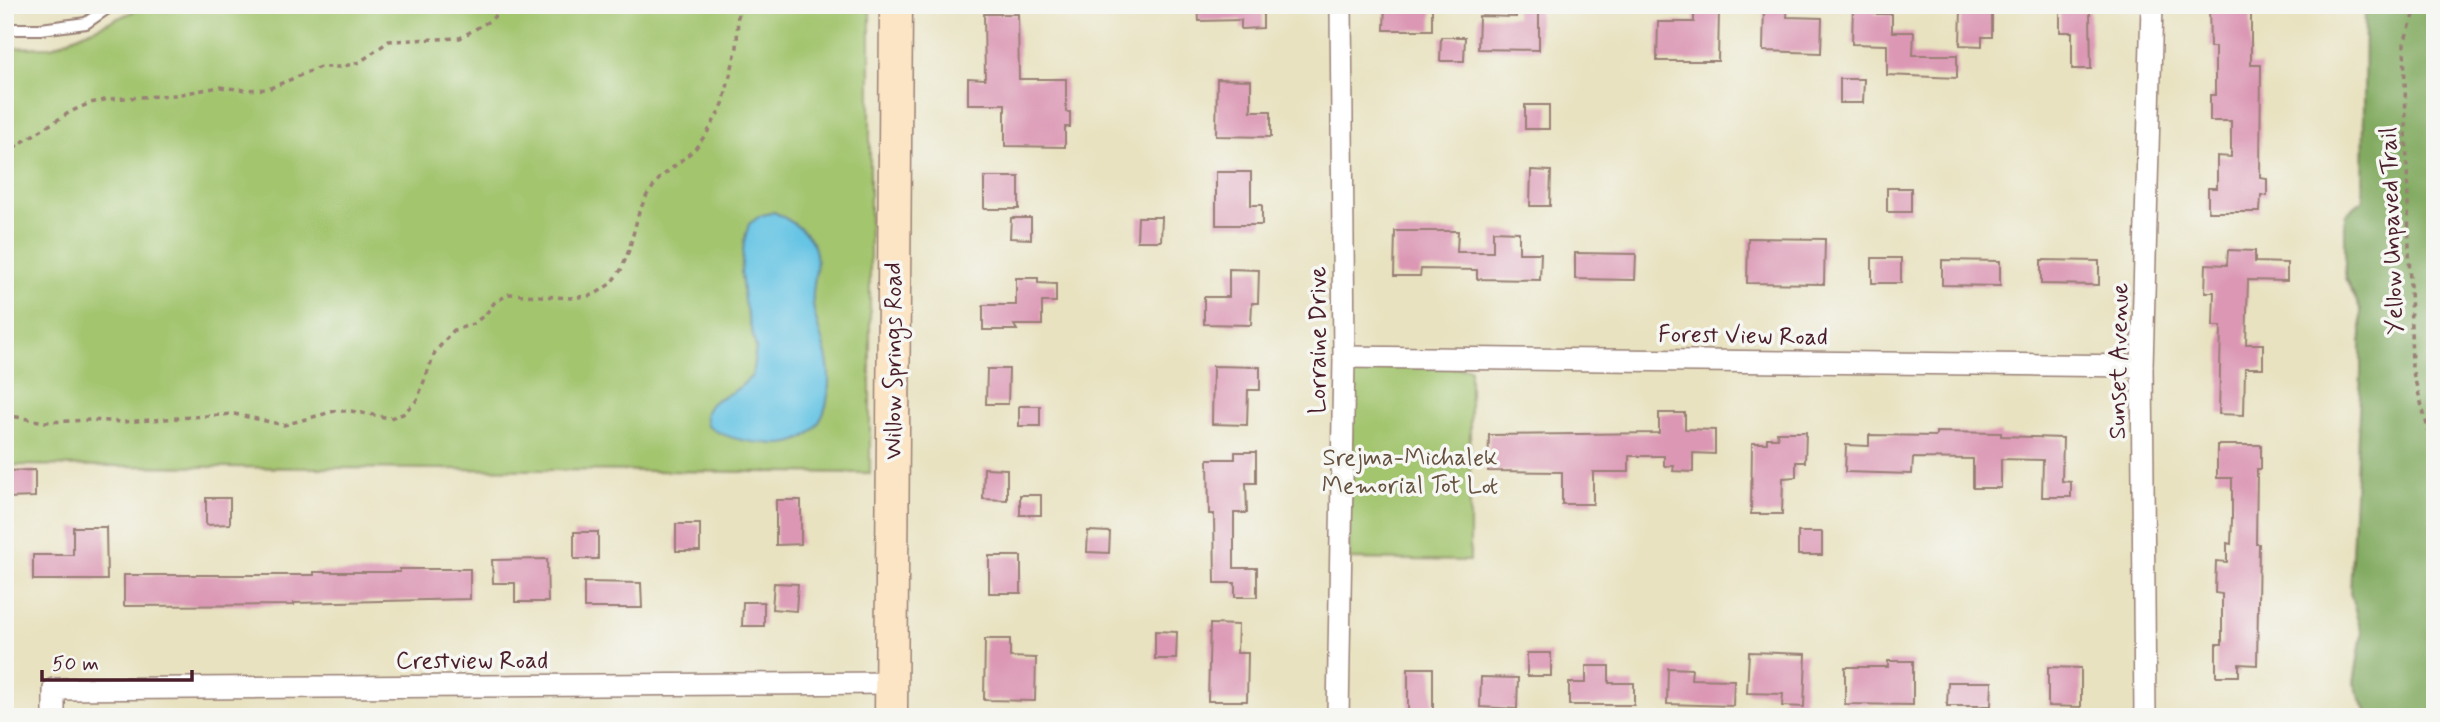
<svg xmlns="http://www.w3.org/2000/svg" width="2440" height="722" font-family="Mynerve,sans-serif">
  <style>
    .green { fill: #a3c56e; stroke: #76724c; stroke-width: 2 }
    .forest { fill: #82aa61; stroke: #666446; stroke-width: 2 }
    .water { fill: #66c4e4; stroke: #587288; stroke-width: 2 }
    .building { fill: #db97b4 }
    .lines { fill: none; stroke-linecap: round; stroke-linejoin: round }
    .service-casing { stroke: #998076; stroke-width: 14 }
    .minor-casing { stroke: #998076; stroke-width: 24 }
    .secondary-casing { stroke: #998076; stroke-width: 35 }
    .path { stroke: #998076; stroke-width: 3.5; stroke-dasharray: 5 5; stroke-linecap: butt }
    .service { stroke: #fff; stroke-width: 10 }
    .minor { stroke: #fff; stroke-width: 21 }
    .secondary { stroke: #fce5c4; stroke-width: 32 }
    .labels { text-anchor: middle; stroke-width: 7; stroke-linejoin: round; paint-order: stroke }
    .street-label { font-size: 24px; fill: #4a1f2b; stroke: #f6f6f2 }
    .park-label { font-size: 24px; fill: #65513f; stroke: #f6f6f2 }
  </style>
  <rect width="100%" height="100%" fill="#f6f6f2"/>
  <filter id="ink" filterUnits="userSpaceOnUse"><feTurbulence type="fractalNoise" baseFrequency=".0143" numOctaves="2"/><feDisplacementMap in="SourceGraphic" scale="14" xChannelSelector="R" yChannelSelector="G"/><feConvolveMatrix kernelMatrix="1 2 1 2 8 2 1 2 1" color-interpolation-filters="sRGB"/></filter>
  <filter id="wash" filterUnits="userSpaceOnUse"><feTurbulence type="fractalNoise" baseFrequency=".00686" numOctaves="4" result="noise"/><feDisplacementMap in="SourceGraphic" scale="28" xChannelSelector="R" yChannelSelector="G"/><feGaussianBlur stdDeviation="1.57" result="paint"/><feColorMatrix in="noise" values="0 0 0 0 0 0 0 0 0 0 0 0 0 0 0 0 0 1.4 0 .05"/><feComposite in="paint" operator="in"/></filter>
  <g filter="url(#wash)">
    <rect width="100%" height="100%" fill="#e8e2c0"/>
    <g class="green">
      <polygon points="148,5 870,5 870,473 5,465 5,48 52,47"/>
      <polygon points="1365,367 1470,368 1470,561 1349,559 1351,377 1359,368"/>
    </g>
    <polygon class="forest" points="2365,5 2435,5 2435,717 2375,717 2366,711 2354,683 2362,634 2350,593 2361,373 2361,310 2345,278 2345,215 2363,200"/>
    <path class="water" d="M 774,212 C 788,219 807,230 814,246 C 821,264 811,285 813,304 C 816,329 829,352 829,377 C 830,411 817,444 778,444 C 753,443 728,440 707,426 L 705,415 C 710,398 721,399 734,391 C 741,387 746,381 752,376 L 756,348 L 744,301 L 741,273 L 744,241 L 749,224 L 760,216 Z"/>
    <g id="blocks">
      <g class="building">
        <polygon points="1198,5 1263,5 1263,28 1241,29 1241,20 1199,21"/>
        <polygon points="1385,5 1432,5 1432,30 1384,30"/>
        <polygon points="1516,5 1539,5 1539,50 1478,49 1479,16 1516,17"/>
        <polygon points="1764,5 1788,5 1787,17 1822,18 1821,53 1763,51"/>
        <polygon points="1853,5 1875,5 1875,14 1892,14 1892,32 1914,32 1913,55 1957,55 1957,78 1887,75 1887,45 1852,44"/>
        <polygon points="2209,5 2251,5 2251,65 2261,65 2260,178 2267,179 2267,196 2261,195 2260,212 2208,212 2208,188 2217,188 2217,156 2231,157 2231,121 2210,121 2210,95 2215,95 2215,47 2210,47"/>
        <polygon points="1961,9 1992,9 1992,37 1982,37 1982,46 1960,45"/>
        <polygon points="1694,10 1719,10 1718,61 1657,61 1658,22 1694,22"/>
        <polygon points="2090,11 2091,69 2072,69 2072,32 2060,32 2060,12"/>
        <polygon points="984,14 1018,14 1019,79 1066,79 1066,112 1070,112 1070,127 1065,127 1065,147 1005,146 1005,104 968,104 968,78 985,79"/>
        <polygon points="1441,37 1465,37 1464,61 1440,61"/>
        <polygon points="1217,79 1251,80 1251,111 1271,111 1271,137 1216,136"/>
        <polygon points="1840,79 1864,79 1863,103 1840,103"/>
        <rect x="1525" y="105" width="24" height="24"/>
        <polygon points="1531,170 1551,171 1550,206 1530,206"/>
        <polygon points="1216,172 1251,172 1251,205 1262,205 1262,225 1216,225"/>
        <rect x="984" y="177" width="35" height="32"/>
        <rect x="1887" y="188" width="24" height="24"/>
        <polygon points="1138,217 1162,217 1161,241 1137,241"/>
        <polygon points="1011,218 1031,218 1031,239 1010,238"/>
        <polygon points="1395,231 1458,231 1457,252 1493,252 1493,231 1519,232 1519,253 1541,253 1540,280 1477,279 1477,270 1421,269 1420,276 1394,276"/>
        <polygon points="1748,238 1825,239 1824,284 1747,283"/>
        <polygon points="2228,250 2255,251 2255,262 2287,263 2287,281 2248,280 2246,344 2263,344 2263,368 2245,368 2244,415 2219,414 2221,326 2213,326 2214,292 2205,292 2206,264 2227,265"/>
        <polygon points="1575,253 1636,254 1635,280 1575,279"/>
        <rect x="1872" y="258" width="29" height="25"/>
        <polygon points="1942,260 2000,261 2000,286 1942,285"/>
        <polygon points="2041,260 2099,261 2099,285 2041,284"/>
        <polygon points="1229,269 1259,270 1258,303 1252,303 1251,325 1204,324 1204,297 1229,297"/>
        <polygon points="1016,278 1038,278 1038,283 1056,284 1056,302 1042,302 1042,325 1014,325 1017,330 983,330 983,305 1016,305"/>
        <polygon points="1213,366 1260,367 1260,390 1248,390 1247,425 1212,424"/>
        <polygon points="987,369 1009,369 1008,404 986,404"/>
        <rect x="1019" y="406" width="21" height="20"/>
        <polygon points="1659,413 1685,413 1685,429 1715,430 1715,454 1693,453 1693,472 1673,471 1674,466 1664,466 1664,456 1629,456 1629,472 1593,472 1593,504 1562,504 1562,472 1488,471 1489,435 1659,433"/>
        <polygon points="1777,432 1806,432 1805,462 1796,462 1796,477 1783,478 1782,514 1751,514 1752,443 1767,443 1767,438 1778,438"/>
        <polygon points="1936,432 2001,433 2001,436 2063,438 2062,481 2071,482 2071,497 2042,497 2043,460 2001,459 2001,488 1973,488 1973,459 1913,458 1912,474 1845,472 1846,445 1869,446 1869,435 1936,436"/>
        <polygon points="2217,445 2261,445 2261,469 2257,469 2256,544 2259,544 2257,665 2239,664 2239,676 2216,676 2216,644 2222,644 2222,594 2215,593 2216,561 2227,562 2227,543 2231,544 2232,520 2232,478 2217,478"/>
        <polygon points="1235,452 1256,452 1256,483 1246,483 1247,513 1234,513 1234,568 1257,568 1257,597 1235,597 1235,583 1215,583 1214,514 1209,514 1208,459 1235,459"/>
        <polygon points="984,468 1007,469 1007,500 983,499"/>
        <polygon points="35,470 35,497 5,498 5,471"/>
        <rect x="1020" y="495" width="21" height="20"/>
        <polygon points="206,498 230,498 230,524 206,525"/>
        <polygon points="776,500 801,500 801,544 776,545"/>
        <rect x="676" y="524" width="24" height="27"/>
        <polygon points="73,527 106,527 107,580 33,580 33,555 73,555"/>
        <polygon points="1088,531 1110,532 1109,553 1087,552"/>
        <rect x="574" y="532" width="24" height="27"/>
        <rect x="1798" y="532" width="24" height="23"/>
        <rect x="989" y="556" width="32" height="37"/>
        <polygon points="547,559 548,602 515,602 515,583 493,583 492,560"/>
        <polygon points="400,569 470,569 470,599 294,603 294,605 124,606 124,575 314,575 314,572 400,572"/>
        <polygon points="584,582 641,583 642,608 584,608"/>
        <polygon points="774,583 798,584 796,611 772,609"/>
        <polygon points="743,602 764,602 764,626 742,626"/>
        <polygon points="1210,624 1238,625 1237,653 1248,653 1247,701 1208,701"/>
        <polygon points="1155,631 1177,632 1176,659 1155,659"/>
        <polygon points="985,639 1010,639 1010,657 1036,658 1035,701 984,700"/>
        <polygon points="1749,652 1806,654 1804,707 1782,706 1783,694 1747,693"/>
        <rect x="1527" y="653" width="24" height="23"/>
        <polygon points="1888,661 1913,661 1913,705 1845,704 1845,667 1888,667"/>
        <polygon points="1586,666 1609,666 1609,683 1634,683 1634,705 1569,705 1569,683 1586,683"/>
        <polygon points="2048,667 2081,668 2081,707 2048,706"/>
        <rect x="1408" y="668" width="25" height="49"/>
        <polygon points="1668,668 1692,669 1691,679 1734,680 1733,706 1667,704"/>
        <polygon points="1481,677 1518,678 1517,709 1480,707"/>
        <polygon points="1948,682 1992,682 1991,706 1947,706"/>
      </g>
    </g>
  </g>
  <g filter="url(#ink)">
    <use href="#blocks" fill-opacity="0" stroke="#998076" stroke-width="2"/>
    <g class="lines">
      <g class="service-casing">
        <polyline id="service" points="5,29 41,29 86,23 112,5"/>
      </g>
      <g class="minor-casing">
        <g id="minor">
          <polyline points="1344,357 2142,366"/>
          <polyline points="54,717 54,689 891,683"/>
          <polyline points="1338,717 1344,357 1341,5"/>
          <polyline points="2145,717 2142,366 2152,5"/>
        </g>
      </g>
      <g class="secondary-casing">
        <polyline id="secondary" points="891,717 896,5"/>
      </g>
      <g class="path">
        <polyline points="2418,5 2404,42 2412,369 2435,455"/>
        <polyline points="5,153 70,112 90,103 109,99 176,95 219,87 246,90 268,89 320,67 341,67 360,62 389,41 460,38 489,21 508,5"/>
        <polyline points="5,415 45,422 92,420 123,422 234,414 284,425 335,411 351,411 390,418 403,414 417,400 435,352 454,330 473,324 486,314 494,303 509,294 571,298 594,295 610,284 621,270 629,250 639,212 647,195 660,178 695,149 709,130 723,104 737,47 738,5"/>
      </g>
      <use href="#service" class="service"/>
      <use href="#minor" class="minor"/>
      <use href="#secondary" class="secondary"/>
    </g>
  </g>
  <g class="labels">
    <g class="street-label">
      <text transform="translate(2391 231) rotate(-92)" y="8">Yellow Unpaved Trail</text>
      <text transform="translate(1743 335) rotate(1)" y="8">Forest View Road</text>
      <text transform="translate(1317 340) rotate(-90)" y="8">Lorraine Drive</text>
      <text transform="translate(893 361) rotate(-90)" y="8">Willow Springs Road</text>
      <text transform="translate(2118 361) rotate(-89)" y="8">Sunset Avenue</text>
      <text x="472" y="668">Crestview Road</text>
    </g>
    <g class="park-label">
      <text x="1410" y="465">Srejma-Michalek<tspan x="1410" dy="28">Memorial Tot Lot</tspan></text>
    </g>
  </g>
  <rect width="2440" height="722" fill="none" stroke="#f6f6f2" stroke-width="28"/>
  <path d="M42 670v10h150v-10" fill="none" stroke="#4a1f2b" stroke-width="3.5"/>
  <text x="52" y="670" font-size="21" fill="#4a1f2b" stroke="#f6f6f2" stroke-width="5" paint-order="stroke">50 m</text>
</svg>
